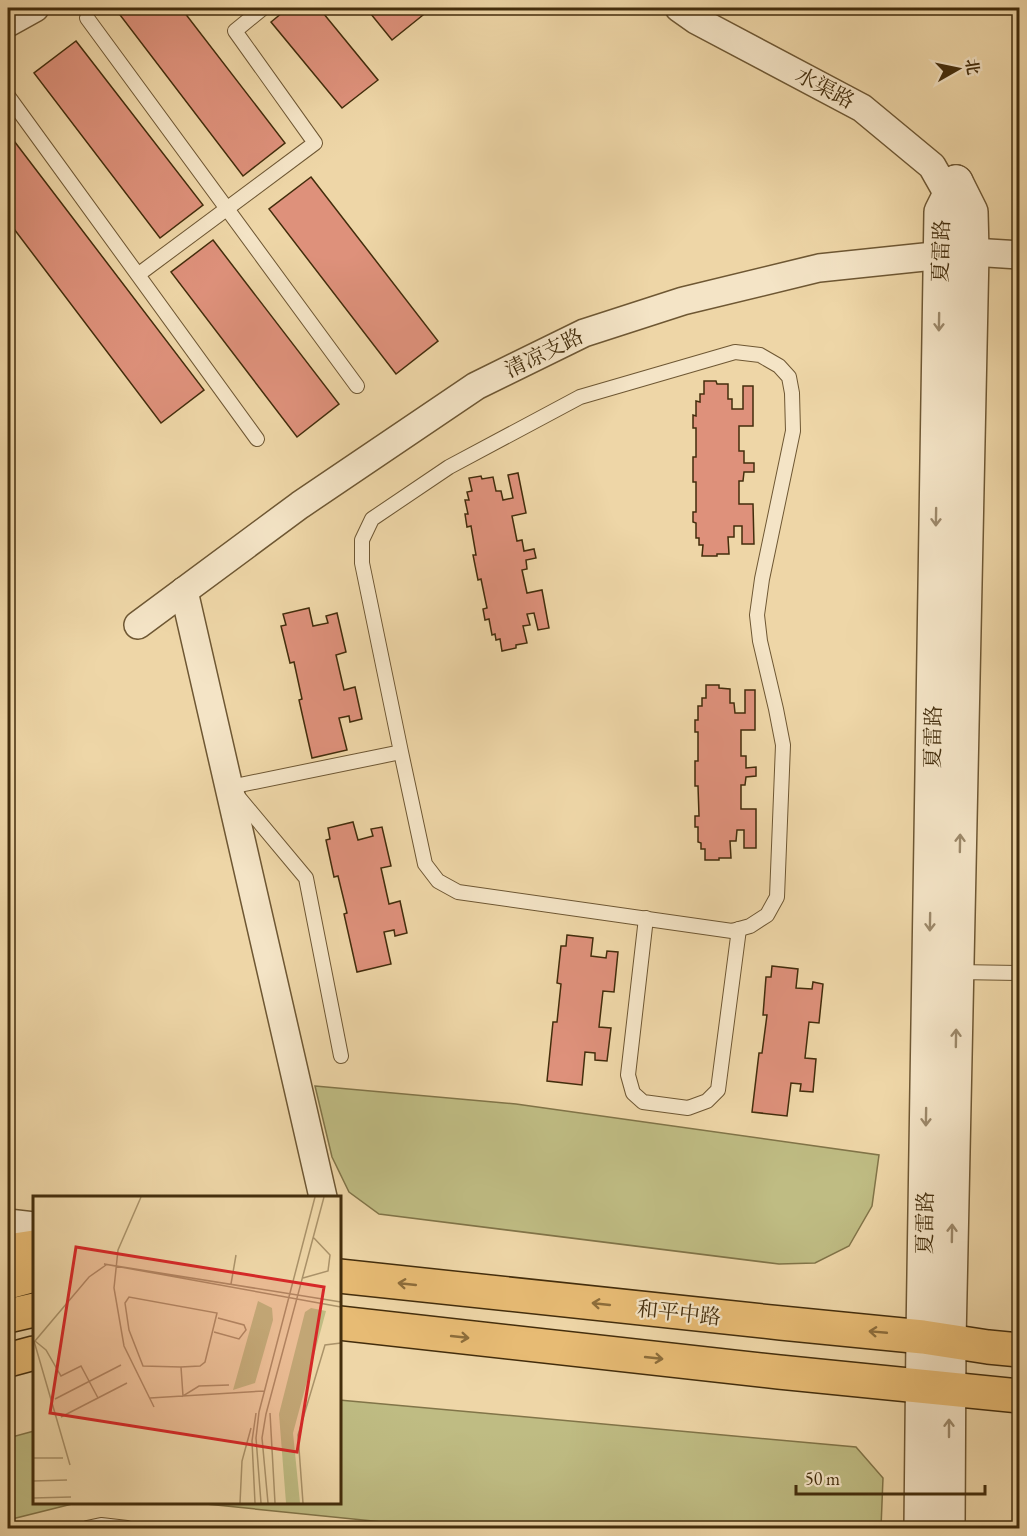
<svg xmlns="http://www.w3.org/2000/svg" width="1027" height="1536" font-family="'EB Garamond','Noto Serif SC',serif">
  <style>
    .green { fill: #bfbc83; stroke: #817448; stroke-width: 1.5 }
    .building { fill: #de917b; stroke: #432d0c; stroke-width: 1.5 }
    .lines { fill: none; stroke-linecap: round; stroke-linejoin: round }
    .service-casing { stroke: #6e5733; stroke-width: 16 }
    .minor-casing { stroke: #6e5733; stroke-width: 30 }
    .tertiary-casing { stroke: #6e5733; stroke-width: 36 }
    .primary-casing { stroke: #432d0c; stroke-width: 36 }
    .service { stroke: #f4e4c6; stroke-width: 14 }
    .minor { stroke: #f4e4c6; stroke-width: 27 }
    .tertiary { stroke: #f4e4c6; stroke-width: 33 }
    .primary { stroke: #e7bb74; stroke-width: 33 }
    .oneway { stroke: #9c8869 }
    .oneway2 { stroke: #8d6d3b }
    .labels { text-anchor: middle; stroke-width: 4.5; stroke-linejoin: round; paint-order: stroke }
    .street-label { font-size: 21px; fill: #432d0c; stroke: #f4e4c6 }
    .inset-road { fill: none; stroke: #aa9269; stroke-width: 1.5 }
    .view { fill: #d62828; fill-opacity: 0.15; stroke: #d62828; stroke-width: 3 }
    .inset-edge { fill: none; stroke: #432d0c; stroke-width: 3 }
  </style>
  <rect width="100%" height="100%" fill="#eed6a7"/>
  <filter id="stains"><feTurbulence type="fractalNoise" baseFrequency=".00333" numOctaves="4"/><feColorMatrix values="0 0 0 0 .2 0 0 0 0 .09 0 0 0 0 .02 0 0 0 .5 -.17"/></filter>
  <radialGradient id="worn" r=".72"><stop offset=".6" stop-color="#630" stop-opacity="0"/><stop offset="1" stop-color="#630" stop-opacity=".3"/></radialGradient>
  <g class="green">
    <polygon points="315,1086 516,1104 879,1155 872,1206 849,1246 815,1263 779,1264 379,1214 349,1192 332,1157"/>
    <polygon points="339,1400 856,1447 883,1478 881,1528 442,1528 186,1502 339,1502"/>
    <polygon points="34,1431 34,1502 80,1502 8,1520 8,1438"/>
  </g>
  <g class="building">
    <polygon points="122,8 181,8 285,143 243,176 117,11"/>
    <polygon points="288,8 319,8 378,80 342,108 271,22"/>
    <polygon points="366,8 425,8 428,11 392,40"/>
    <polygon points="76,41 203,205 160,238 34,73"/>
    <polygon points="8,133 204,390 161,423 8,221"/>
    <polygon points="311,177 438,341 396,374 269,209"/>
    <polygon points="213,240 339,404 297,437 171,272"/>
    <polygon points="704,381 716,381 717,384 728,384 728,399 732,399 732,409 743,409 743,386 753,386 753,426 739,426 739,451 744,451 744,463 754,463 754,472 744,472 743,481 739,481 739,504 753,504 754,544 742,544 742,526 734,526 734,537 728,537 729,554 717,554 717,556 702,556 703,545 699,545 699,538 696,538 696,523 693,522 693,512 696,512 696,482 693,482 693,457 696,457 696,428 693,428 693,415 696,416 696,401 700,402 700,394 704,394"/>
    <polygon points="518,473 526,513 512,516 517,541 522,540 524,551 534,549 536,558 526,560 527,569 522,570 527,593 542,590 549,628 538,630 534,613 527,614 530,625 523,626 527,643 516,645 516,648 502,651 500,639 496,640 495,634 492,635 489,619 485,620 483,609 487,608 481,579 478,580 473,555 476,555 471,526 467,527 465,514 468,514 465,500 469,500 467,492 472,491 469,478 481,476 482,479 493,477 496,491 501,491 503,500 513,498 508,475"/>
    <polygon points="309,608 313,626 328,623 326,616 337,613 346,652 336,655 344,690 355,687 362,719 350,722 349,716 339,718 347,750 312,758 299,700 302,699 294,662 290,663 281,626 286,625 283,614"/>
    <polygon points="706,685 719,685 719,688 730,689 730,703 734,703 735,713 745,713 745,690 755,690 755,730 741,730 741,756 746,756 746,768 756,767 756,776 746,777 745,785 741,785 741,809 756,809 756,848 744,848 744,830 737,830 736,841 730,841 731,858 719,858 719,860 705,860 705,849 701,849 701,843 698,842 698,827 695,827 695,816 699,816 698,786 695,786 695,761 698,761 698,732 695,732 695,720 698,720 698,706 702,706 702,698 706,698"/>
    <polygon points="353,822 358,840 373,836 371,829 382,827 391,866 381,868 389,904 400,901 407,933 395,936 394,930 384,932 391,964 357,972 344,914 347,913 338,876 334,877 326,840 330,839 328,828"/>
    <polygon points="567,935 593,938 591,956 606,958 607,951 618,952 614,992 603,991 599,1027 611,1028 607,1061 595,1060 595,1053 585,1052 582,1085 547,1081 553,1022 557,1022 561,984 557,983 561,946 566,946"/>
    <polygon points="772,966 798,969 796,988 812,989 813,982 823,984 819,1023 809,1022 805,1058 816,1059 813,1092 800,1091 801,1084 791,1083 787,1116 752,1112 759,1053 762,1053 767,1015 763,1015 766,977 771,977"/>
  </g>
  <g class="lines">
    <g class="service-casing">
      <g id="service">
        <polyline points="87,18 357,386"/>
        <polyline points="8,96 257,439"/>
        <polyline points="139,274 315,143 235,31 263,8"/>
        <polyline points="646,918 628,1075 633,1093 643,1102 688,1108 707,1101 718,1090 739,929"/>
        <polyline points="957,972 1020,973"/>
        <polyline points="341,1056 306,878 230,787 401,752 425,864 438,881 458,892 732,931 750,926 767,915 777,897 783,745 776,709 760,641 757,615 762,579 793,431 792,393 789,377 779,366 760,355 735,352 580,397 449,467 372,519 362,540 362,563 401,752"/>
        <polyline points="87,1528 101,1525 127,1528"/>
      </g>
    </g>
    <g class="minor-casing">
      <g id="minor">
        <polyline points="679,8 696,20 862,108 932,166 949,196"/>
        <polyline points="8,23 35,8"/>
        <polyline points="184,591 323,1197"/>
        <polyline points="138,625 300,505 476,386 584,333 683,301 819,268 972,252 1020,255"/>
        <polyline points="8,1223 34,1226"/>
      </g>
    </g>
    <g class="tertiary-casing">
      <g id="tertiary">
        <polyline points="921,1528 923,1337 941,212 956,182"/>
        <polyline points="948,1528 949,1341 972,252 971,212 956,182"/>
      </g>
    </g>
    <g class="primary-casing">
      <g id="primary">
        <polyline points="8,1251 34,1247"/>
        <polyline points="339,1276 781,1323 923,1337 988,1347 1020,1350"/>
        <polyline points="8,1282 34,1275"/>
        <polyline points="8,1316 34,1310"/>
        <polyline points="339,1323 779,1372 1020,1396"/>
        <polyline points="8,1360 34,1353"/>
      </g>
    </g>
    <use href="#service" class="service"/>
    <use href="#minor" class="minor"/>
    <use href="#tertiary" class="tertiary"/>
    <use href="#primary" class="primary"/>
  </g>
  <defs><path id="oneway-shaft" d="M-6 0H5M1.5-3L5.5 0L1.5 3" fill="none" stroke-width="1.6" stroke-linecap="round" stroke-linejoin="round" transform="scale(1.5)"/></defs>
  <g class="oneway">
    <use href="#oneway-shaft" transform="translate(939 322) rotate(91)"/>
    <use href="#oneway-shaft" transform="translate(936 517) rotate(91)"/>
    <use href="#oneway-shaft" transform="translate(960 843) rotate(-89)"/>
    <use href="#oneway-shaft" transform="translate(930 922) rotate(91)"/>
    <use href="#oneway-shaft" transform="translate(956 1038) rotate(-89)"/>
    <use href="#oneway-shaft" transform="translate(926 1117) rotate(91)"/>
    <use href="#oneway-shaft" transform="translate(952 1233) rotate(-89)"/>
    <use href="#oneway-shaft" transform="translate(949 1428) rotate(-90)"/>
  </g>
  <g class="oneway2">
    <use href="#oneway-shaft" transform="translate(407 1284) rotate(-174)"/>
    <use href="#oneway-shaft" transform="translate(601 1304) rotate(-174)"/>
    <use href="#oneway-shaft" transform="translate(878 1332) rotate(-175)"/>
    <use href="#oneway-shaft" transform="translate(460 1337) rotate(6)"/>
    <use href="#oneway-shaft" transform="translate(654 1358) rotate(6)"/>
  </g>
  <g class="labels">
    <g class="street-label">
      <text transform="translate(825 88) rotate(28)" y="7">水渠路</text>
      <text transform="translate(941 251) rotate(-88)" y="7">夏雷路</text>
      <text transform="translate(544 353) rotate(-26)" y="7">清凉支路</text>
      <text transform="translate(933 737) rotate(-89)" y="7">夏雷路</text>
      <text transform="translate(925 1223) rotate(-89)" y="7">夏雷路</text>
      <text transform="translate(679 1313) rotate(6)" y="7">和平中路</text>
    </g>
  </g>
  <g transform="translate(33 1196)">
    <rect width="308" height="308" fill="#eed6a7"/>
    <path d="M 225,105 L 239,112 L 240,124 L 222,187 L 200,194 ZM 278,112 L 293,115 L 260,237 L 267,307 L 253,307 L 246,218 L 272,116 Z" fill="#bfbc83"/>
    <path class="inset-road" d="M 108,1 L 85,54 L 81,92 L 91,150 L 121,211M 71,68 L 308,111M 71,68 L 308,106M 270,82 L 295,75 L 297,59 L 280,41M 198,88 L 203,59M 181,136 L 206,143 L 213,134 L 211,129 L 185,122M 1,145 L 37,269M 148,171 L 110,170 L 96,134 L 92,107 L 96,101 L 184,117 L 172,166 L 167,170 L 148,171 L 150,200 L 166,190 L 196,189M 65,202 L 48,170 L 28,180 L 13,154 L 2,145 L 56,81 L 73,69M 117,202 L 231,195M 22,203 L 88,169M 237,217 L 242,307M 28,221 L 94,187M 0,262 L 30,262M 0,285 L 34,284M 0,302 L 38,301M 207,307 L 209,265 L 218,232M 222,307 L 219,245 L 223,217M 228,307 L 223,242 L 226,216 L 282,1M 235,307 L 229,242 L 233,218 L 291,1M 270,307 L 265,239 L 292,149 L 308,147"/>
    <path class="view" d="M 43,51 L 291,91 L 264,256 L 17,217 Z"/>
    <rect width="308" height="308" class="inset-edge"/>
  </g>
  <rect width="1027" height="1536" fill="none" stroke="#eed6a7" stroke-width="30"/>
  <rect x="9" y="9" width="1009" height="1518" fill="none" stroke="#432d0c" stroke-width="3"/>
  <rect x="15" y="15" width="997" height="1506" fill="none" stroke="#432d0c" stroke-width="1.5"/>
  <g transform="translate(958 69) rotate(81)" stroke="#f4e4c6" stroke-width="4.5" paint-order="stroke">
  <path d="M0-4.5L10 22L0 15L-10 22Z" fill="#432d0c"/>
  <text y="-9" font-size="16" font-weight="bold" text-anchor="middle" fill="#432d0c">北</text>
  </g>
  <path d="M796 1485v9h189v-9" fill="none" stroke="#432d0c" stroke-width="3"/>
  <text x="805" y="1485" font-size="18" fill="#432d0c" stroke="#f4e4c6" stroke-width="4.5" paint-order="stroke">50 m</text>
  <rect width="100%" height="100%" filter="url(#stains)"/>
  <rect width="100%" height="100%" fill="url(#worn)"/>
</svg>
